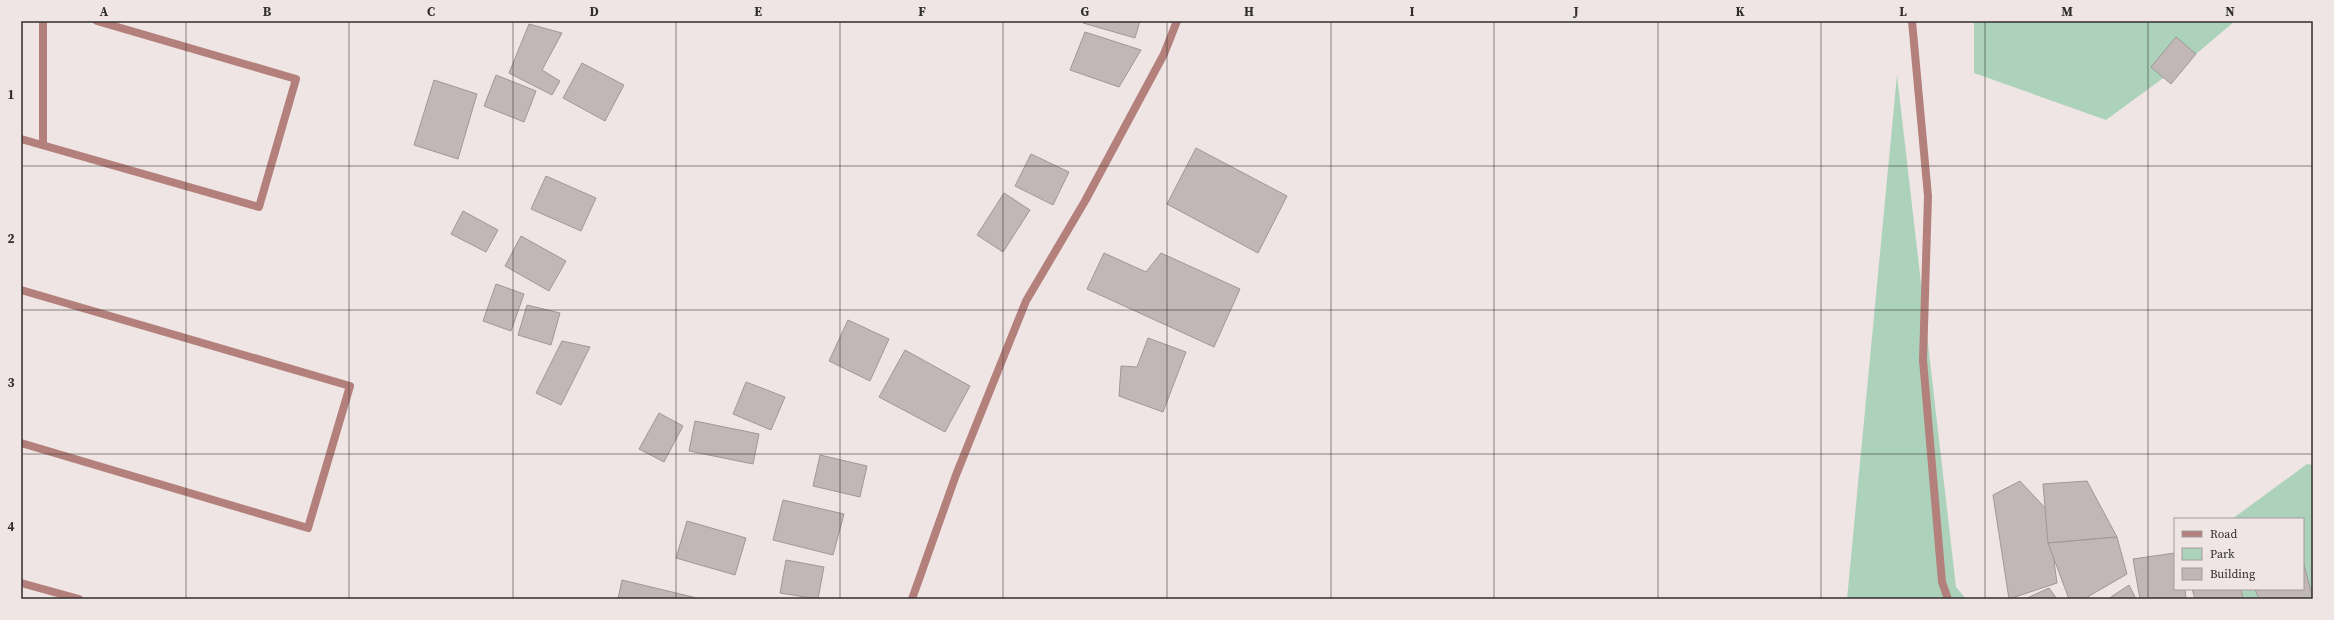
<svg xmlns="http://www.w3.org/2000/svg" width="2334" height="620" font-family="'Source Serif 4',serif">
  <style>
    .green { fill: #add2bb }
    .building { fill: #c0b7b6; stroke: #a09796 }
    .lines { fill: none; stroke-linecap: round; stroke-linejoin: round }
    .minor { stroke: #b3807c; stroke-width: 8 }
    .grid { fill: none; stroke: #322e2e; stroke-width: 1; stroke-opacity: 0.55 }
    .neatline { fill: none; stroke: #322e2e; stroke-width: 1.5 }
    .grid-label { font-size: 13px; text-anchor: middle; font-weight: bold; fill: #322e2e }
  </style>
  <rect width="100%" height="100%" fill="#efe5e4"/>
  <g class="green">
    <polygon points="1974,21 2235,21 2196,54 2106,120 1974,73"/>
    <polygon points="1897,75 1956,587 1966,599 1847,599"/>
    <polygon points="2307,464 2313,465 2313,599 2226,599 2222,589 2303,589 2303,519 2232,519"/>
  </g>
  <g class="building">
    <polygon points="1084,21 1140,21 1135,38 1083,23"/>
    <polygon points="529,24 562,33 542,70 560,81 552,95 509,73"/>
    <polygon points="1085,32 1141,50 1119,87 1070,70"/>
    <polygon points="2176,37 2196,54 2171,84 2151,67"/>
    <polygon points="582,63 624,85 605,121 563,98"/>
    <polygon points="496,75 536,91 524,122 484,106"/>
    <polygon points="434,80 477,94 458,159 414,145"/>
    <polygon points="1196,148 1287,196 1258,253 1167,204"/>
    <polygon points="1031,154 1069,172 1053,205 1015,186"/>
    <polygon points="546,176 596,198 581,231 531,209"/>
    <polygon points="1004,193 1030,210 1003,252 977,235"/>
    <polygon points="463,211 498,230 486,252 451,234"/>
    <polygon points="521,236 566,261 549,291 505,266"/>
    <polygon points="1104,253 1146,272 1161,253 1240,289 1214,347 1087,289"/>
    <polygon points="496,284 524,294 511,331 483,321"/>
    <polygon points="527,305 560,313 551,345 518,335"/>
    <polygon points="848,320 889,339 870,381 829,361"/>
    <polygon points="1148,338 1186,352 1163,412 1119,396 1121,366 1137,367"/>
    <polygon points="562,341 590,347 561,405 536,393"/>
    <polygon points="905,350 970,386 945,432 879,397"/>
    <polygon points="746,382 785,397 771,430 733,414"/>
    <polygon points="659,413 683,426 664,462 639,449"/>
    <polygon points="695,421 759,434 753,464 689,451"/>
    <polygon points="820,455 867,466 860,497 813,486"/>
    <polygon points="2020,481 2047,510 2057,583 2009,599 1993,495"/>
    <polygon points="2087,481 2117,537 2048,543 2043,484"/>
    <polygon points="783,500 844,514 833,555 773,540"/>
    <polygon points="687,521 746,538 735,575 676,558"/>
    <polygon points="2117,537 2127,574 2084,599 2069,599 2048,543"/>
    <polygon points="2175,553 2175,589 2185,589 2186,599 2140,599 2133,559"/>
    <polygon points="786,560 824,567 818,599 780,593"/>
    <polygon points="2303,561 2313,599 2259,599 2255,589 2303,589"/>
    <polygon points="622,580 701,599 618,599"/>
    <polygon points="2129,585 2136,599 2108,599"/>
    <polygon points="2049,588 2057,599 2025,599"/>
    <polygon points="2192,589 2241,589 2243,599 2195,599"/>
  </g>
  <g class="lines">
    <g class="minor">
      <polyline points="43,21 43,144"/>
      <polyline points="1912,21 1928,196 1923,360 1942,582 1948,599"/>
      <polyline points="21,139 259,207 296,79 97,21"/>
      <polyline points="21,290 350,386 308,528 21,443"/>
      <polyline points="21,583 79,599"/>
      <polyline points="912,599 956,475 1026,301 1085,201 1164,54 1177,21"/>
    </g>
  </g>
  <path class="grid" d="M 186,21 L 186,599M 349,21 L 349,599M 513,21 L 513,599M 676,21 L 676,599M 840,21 L 840,599M 1003,21 L 1003,599M 1167,21 L 1167,599M 1331,21 L 1331,599M 1494,21 L 1494,599M 1658,21 L 1658,599M 1821,21 L 1821,599M 1985,21 L 1985,599M 2148,21 L 2148,599M 21,166 L 2313,166M 21,310 L 2313,310M 21,454 L 2313,454"/>
  <rect width="2334" height="620" fill="none" stroke="#efe5e4" stroke-width="44"/>
  <rect x="2174" y="518" width="130" height="72" fill="#efe5e4" stroke="#a39c9b"/>
  <rect x="2182" y="531" width="20" height="6" fill="#b3807c" stroke="#a39c9b"/>
  <text x="2210" y="538" font-size="12" fill="#322e2e">Road</text>
  <rect x="2182" y="548" width="20" height="12" fill="#add2bb" stroke="#a39c9b"/>
  <text x="2210" y="558" font-size="12" fill="#322e2e">Park</text>
  <rect x="2182" y="568" width="20" height="12" fill="#c0b7b6" stroke="#a39c9b"/>
  <text x="2210" y="578" font-size="12" fill="#322e2e">Building</text>
  <rect x="22" y="22" width="2290" height="576" class="neatline"/>
  <g class="grid-label">
    <text x="104" y="16">A</text>
    <text x="267" y="16">B</text>
    <text x="431" y="16">C</text>
    <text x="594" y="16">D</text>
    <text x="758" y="16">E</text>
    <text x="922" y="16">F</text>
    <text x="1085" y="16">G</text>
    <text x="1249" y="16">H</text>
    <text x="1412" y="16">I</text>
    <text x="1576" y="16">J</text>
    <text x="1740" y="16">K</text>
    <text x="1903" y="16">L</text>
    <text x="2067" y="16">M</text>
    <text x="2230" y="16">N</text>
    <text x="11" y="99">1</text>
    <text x="11" y="243">2</text>
    <text x="11" y="387">3</text>
    <text x="11" y="531">4</text>
  </g>
</svg>
